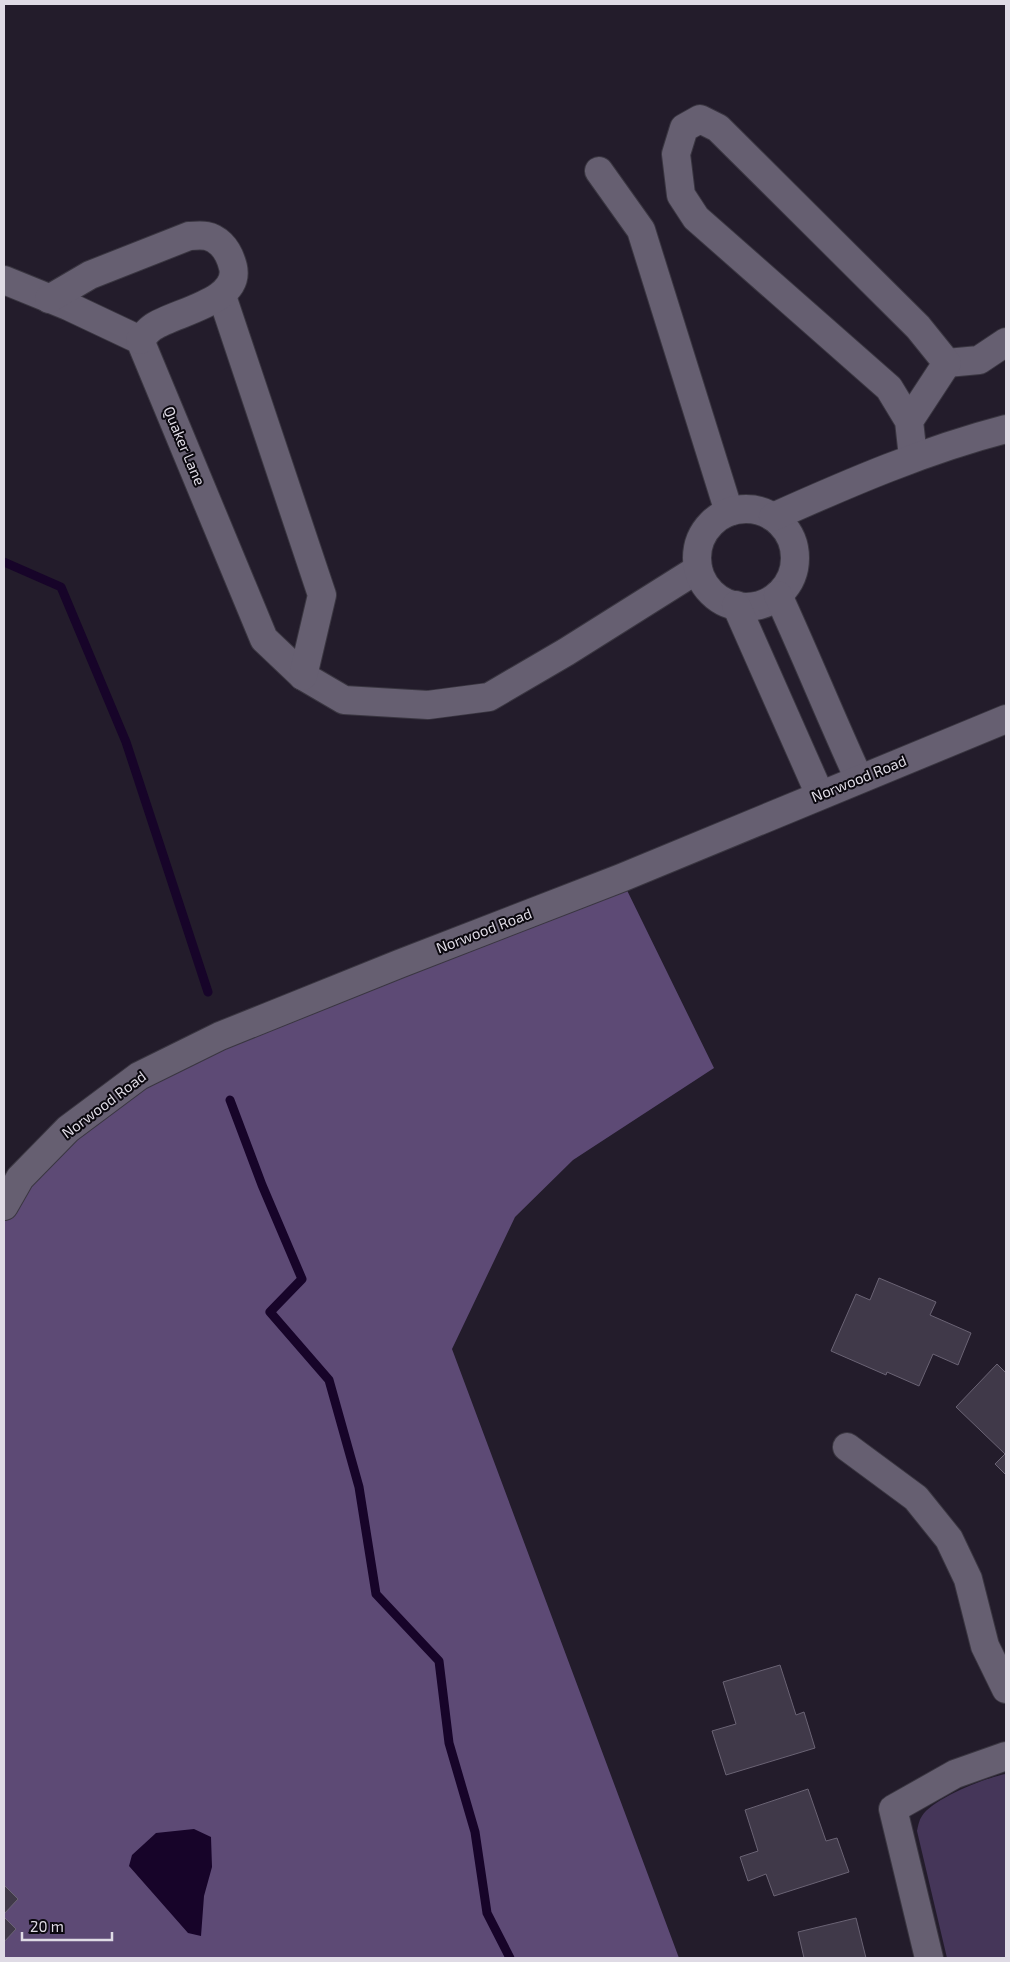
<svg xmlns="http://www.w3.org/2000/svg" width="1010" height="1962" font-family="'Exo 2',sans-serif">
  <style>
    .green { fill: #453659 }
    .forest { fill: #5d4a75 }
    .water { fill: #170429 }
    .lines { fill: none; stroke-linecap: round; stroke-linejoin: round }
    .stream { stroke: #170429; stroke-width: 9 }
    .building { fill: #403949; stroke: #6a6374 }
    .minor-casing { stroke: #3a3641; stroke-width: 30 }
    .minor { stroke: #665f71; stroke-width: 28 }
    .labels { text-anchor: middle; stroke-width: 4; stroke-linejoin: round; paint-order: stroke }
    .street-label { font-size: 15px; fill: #dfdbe5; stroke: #0b080f }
  </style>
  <rect width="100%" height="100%" fill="#231c2b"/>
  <path class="green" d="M 1006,1774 L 1006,1958 L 947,1958 L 917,1831 C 918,1826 919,1820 922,1816 C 932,1799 987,1777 1006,1774 Z"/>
  <polygon class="forest" points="621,878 714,1068 573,1160 515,1217 452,1349 679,1958 4,1958 4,1206 139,1076"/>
  <polygon class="water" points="194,1829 211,1837 212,1867 204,1896 201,1936 188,1933 129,1866 132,1855 156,1833"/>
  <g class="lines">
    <g class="stream">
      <polyline points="4,562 61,587 126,742 208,992"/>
      <polyline points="230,1100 262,1185 302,1279 270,1312 329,1380 359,1487 376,1594 439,1661 449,1743 475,1832 487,1913 510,1958"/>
    </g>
  </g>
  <g class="building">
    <polygon points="879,1278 936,1302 930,1315 971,1333 958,1365 933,1354 919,1386 887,1372 886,1375 831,1351 856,1294 870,1300"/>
    <polygon points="997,1364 1006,1373 1006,1475 995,1464 1005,1454 956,1407"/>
    <polygon points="780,1665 796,1715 804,1712 815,1748 726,1775 712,1731 736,1724 723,1682"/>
    <polygon points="808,1789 826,1841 837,1838 849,1872 774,1896 766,1874 748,1881 740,1857 758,1851 745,1810"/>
    <polygon points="4,1885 18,1899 4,1914"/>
    <polygon points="4,1917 16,1929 4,1942"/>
    <polygon points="856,1918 866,1958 804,1958 798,1932"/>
  </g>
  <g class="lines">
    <g class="minor-casing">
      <g id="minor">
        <polyline points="599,171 641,230 729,512"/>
        <polyline points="4,280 68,306 140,340 264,639 303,676 344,700 428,705 489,697 566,652 698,569"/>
        <polyline points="222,296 322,595 303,676"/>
        <path d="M 49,299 L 90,275 L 189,236 C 202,235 211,234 221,244 C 227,250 231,259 233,267 C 241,302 175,312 153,327 C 148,330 144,336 140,340"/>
        <polyline points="947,363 979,360 1006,342"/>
        <polyline points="909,421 947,363 918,327 718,128 700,119 684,128 676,154 681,195 696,218 889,388 909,421 913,457"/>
        <circle cx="746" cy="558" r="49"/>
        <path d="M 773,517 C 849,483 925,450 1006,429"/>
        <path d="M 778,595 C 806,656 831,718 859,779"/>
        <polyline points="736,605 820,795"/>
        <polyline points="4,1206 20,1178 68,1129 139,1076 220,1036 399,964 621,878 1006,719"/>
        <polyline points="847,1447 916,1498 949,1539 968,1579 985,1646 1006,1689"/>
        <polyline points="929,1958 893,1809 955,1774 1006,1756"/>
      </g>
    </g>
    <use href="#minor" class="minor"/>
  </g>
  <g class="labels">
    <g class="street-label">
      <text transform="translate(184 446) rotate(67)" y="5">Quaker Lane</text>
      <text transform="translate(859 779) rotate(-22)" y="5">Norwood Road</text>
      <text transform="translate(484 931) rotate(-21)" y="5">Norwood Road</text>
      <text transform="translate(104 1105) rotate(-37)" y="5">Norwood Road</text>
    </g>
  </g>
  <rect width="1010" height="1962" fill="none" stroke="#dfdbe5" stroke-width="10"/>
  <path d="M22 1932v8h90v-8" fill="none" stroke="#dfdbe5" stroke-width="2.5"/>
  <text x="30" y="1932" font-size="15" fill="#dfdbe5" stroke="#0b080f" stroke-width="4" paint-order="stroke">20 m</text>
</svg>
